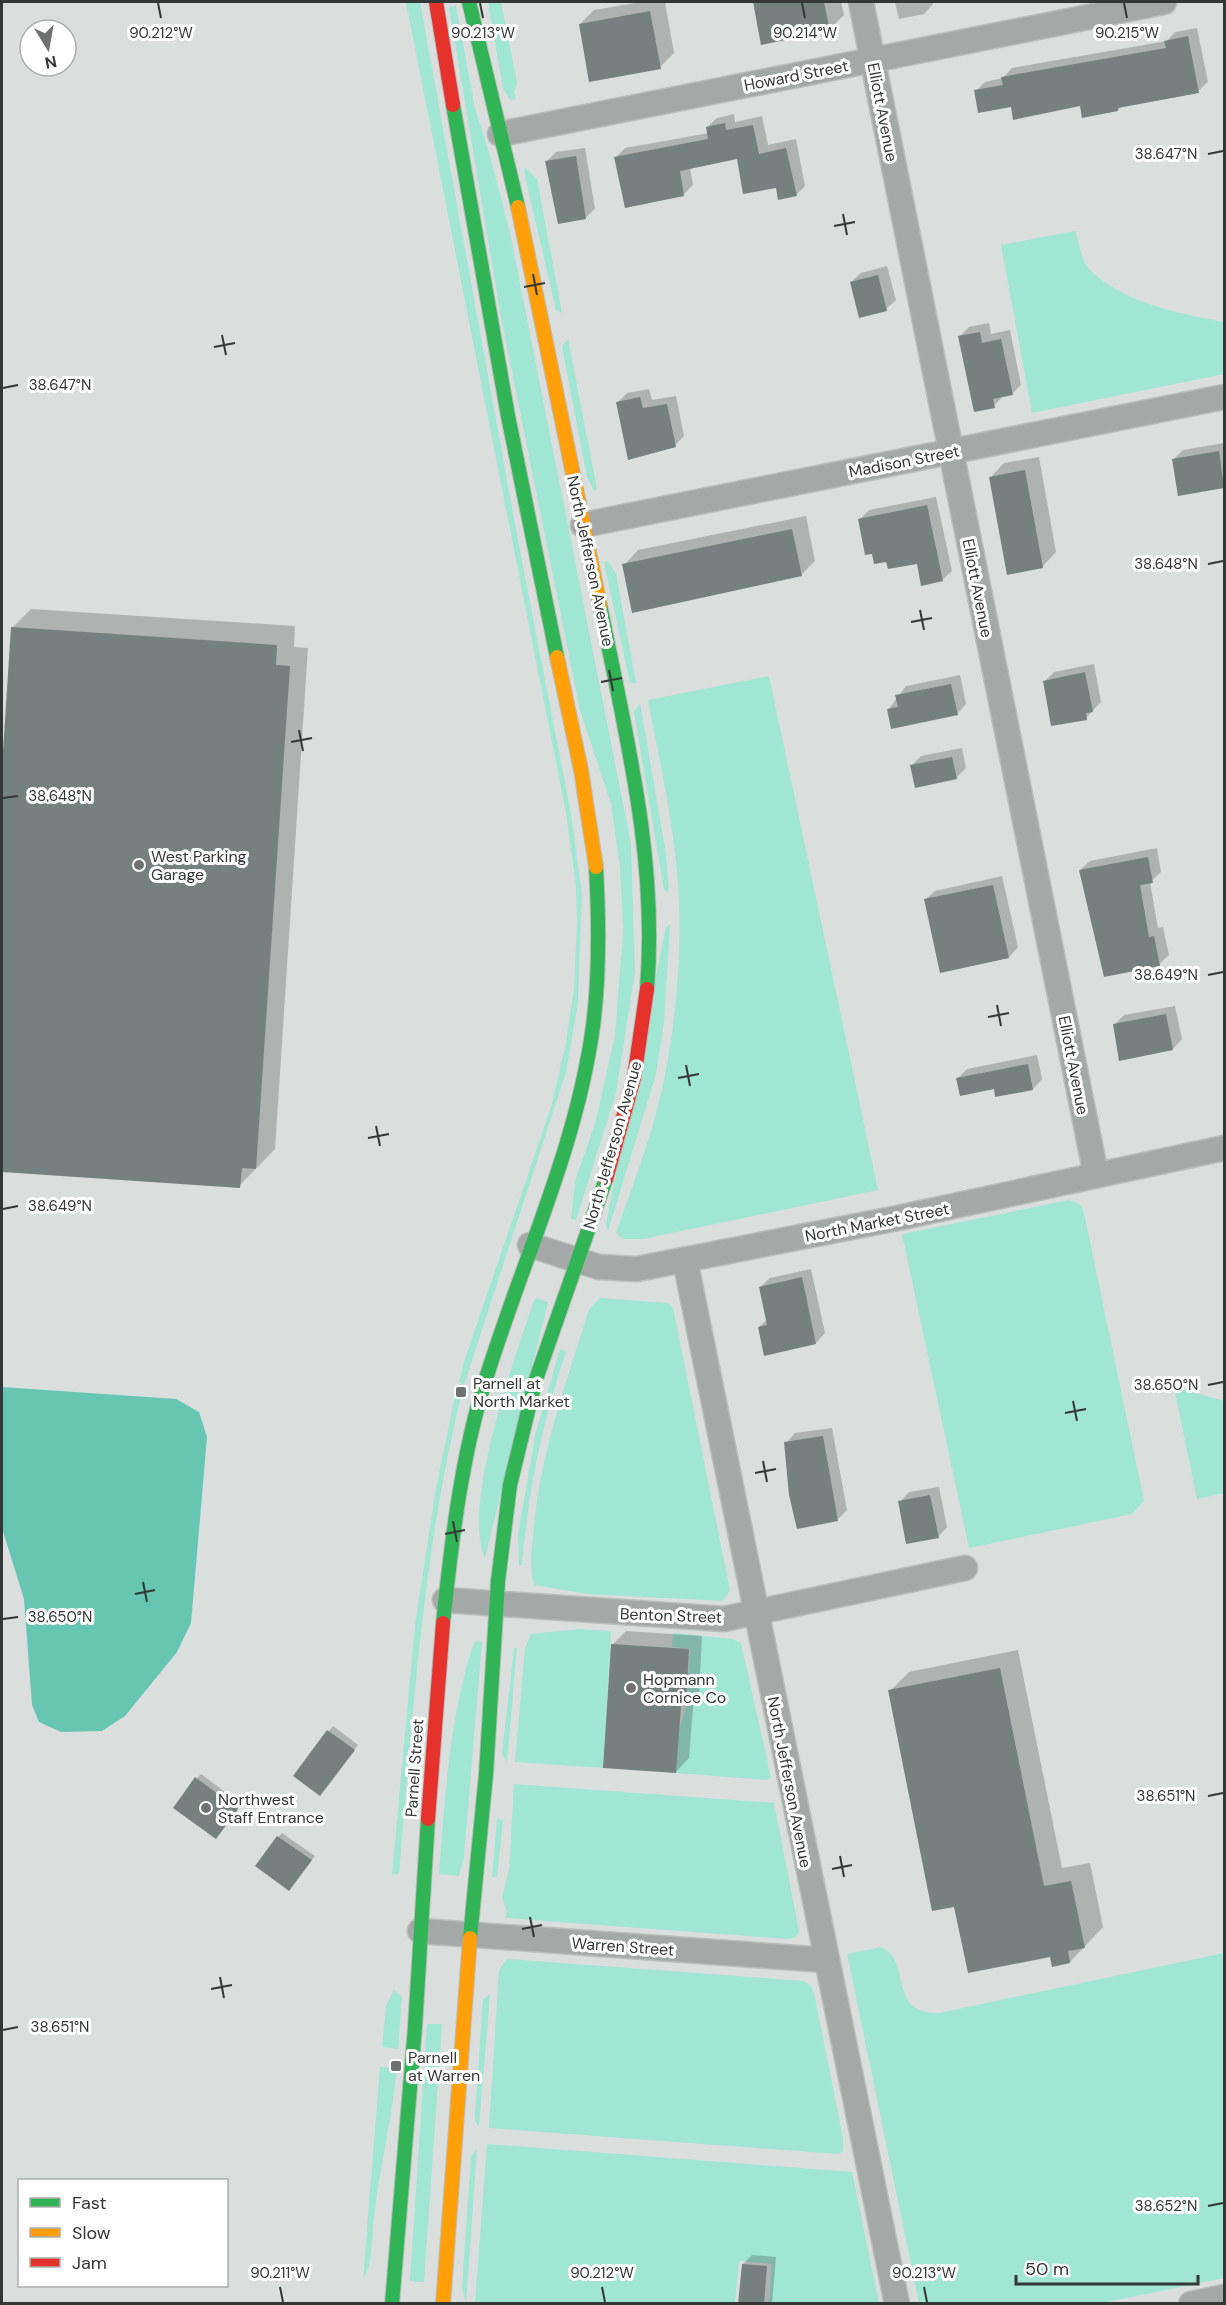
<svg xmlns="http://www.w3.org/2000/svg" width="1226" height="2305" font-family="'DM Sans',sans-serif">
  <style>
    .green { fill: #a1e5d3 }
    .water { fill: #67c6b2 }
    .shadow { fill: #0003 }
    .building { fill: #76807e }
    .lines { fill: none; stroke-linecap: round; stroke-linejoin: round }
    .street-casing { stroke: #b9bdbb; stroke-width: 27 }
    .fast-casing { stroke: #b9bdbb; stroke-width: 16 }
    .slow-casing { stroke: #b9bdbb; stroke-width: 16 }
    .jam-casing { stroke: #b9bdbb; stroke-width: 16 }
    .street { stroke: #a4a8a6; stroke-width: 24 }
    .fast { stroke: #30b455; stroke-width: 14 }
    .slow { stroke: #ff9f0a; stroke-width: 14 }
    .jam { stroke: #e5322d; stroke-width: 14 }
    .ticks { fill: none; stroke: #333735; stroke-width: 2 }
    .poi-dot { fill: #6d7270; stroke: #fff; stroke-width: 2 }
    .labels { text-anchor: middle; stroke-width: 6; stroke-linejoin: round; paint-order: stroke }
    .street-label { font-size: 16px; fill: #333735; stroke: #fff }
    .poi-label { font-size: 16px; fill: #333735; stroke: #fff; text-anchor: start }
    .ticks-label { font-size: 15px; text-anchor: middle; fill: #333735; stroke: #fff; stroke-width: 6; stroke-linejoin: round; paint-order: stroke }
  </style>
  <rect width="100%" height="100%" fill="#dadfdd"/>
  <g class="green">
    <polygon points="406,2 420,2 519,546 571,814 582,895 578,1002 566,1072 464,1385 459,1382 464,1362 551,1107 565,1048 574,989 577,922 576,886 566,813"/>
    <polygon points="488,2 501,2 517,82 514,92 516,99 510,100 503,88"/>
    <polygon points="456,6 475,108 489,152 510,233 631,844 635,972 616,1093 576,1220 571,1219 575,1181 595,1124 615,1036 623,932 620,867 611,804 580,710 501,317 449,7"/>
    <polygon points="525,167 537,179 562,313 556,310 524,172"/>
    <path d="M 1075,231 C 1079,242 1082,263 1090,270 C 1124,303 1180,314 1224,322 L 1224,374 L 1032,413 L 1001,245 Z"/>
    <polygon points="568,339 597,489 594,491 587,477 562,346"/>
    <polygon points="608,561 616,574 636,683 630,683 604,562"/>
    <path d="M 769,676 L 878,1190 L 643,1239 L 623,1239 L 616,1233 C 632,1187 650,1141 661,1094 C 674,1037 682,961 679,903 C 677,835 660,766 648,700 Z"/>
    <polygon points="640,703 666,854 669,892 664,890 634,712"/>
    <polygon points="670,925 664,1022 656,1074 608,1231 606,1224 666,927"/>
    <polygon points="1069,1200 1081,1205 1084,1213 1144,1501 1132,1514 969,1548 902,1234"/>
    <path d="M 535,1298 L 548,1302 L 485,1558 C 461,1506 516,1353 535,1298 Z"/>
    <path d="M 600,1298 L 668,1303 L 673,1308 L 730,1590 L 723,1601 L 588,1594 L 534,1585 C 529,1565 532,1547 534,1526 C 541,1451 567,1381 589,1309 Z"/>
    <path d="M 560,1349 L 566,1352 C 542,1422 528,1491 522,1565 L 519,1566 L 518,1535 L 535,1436 Z"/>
    <polygon points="1174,1387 1224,1401 1224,1493 1197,1499"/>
    <path d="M 456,1391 L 462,1392 C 423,1550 413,1711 399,1873 L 392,1875 L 415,1625 L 436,1488 Z"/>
    <polygon points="578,1629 611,1631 603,1768 515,1762 525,1648 531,1634"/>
    <polygon points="673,1633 732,1639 741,1643 771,1777 767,1780 676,1773 679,1731 686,1706 690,1649 672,1647"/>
    <path d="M 475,1641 L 482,1642 L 464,1857 L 459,1876 L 439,1874 C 444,1812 447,1750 461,1690 C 465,1674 468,1656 475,1641 Z"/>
    <polygon points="514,1648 517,1648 507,1762 502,1754"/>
    <polygon points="514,1784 774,1803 799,1931 796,1937 787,1939 505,1918 507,1911 502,1898 509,1870"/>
    <polygon points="497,1819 503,1820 497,1877 492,1877"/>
    <path d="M 881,1947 C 913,1960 886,2014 939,2013 L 1224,1953 L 1224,2278 L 1102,2303 L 919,2303 L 847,1954 Z"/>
    <polygon points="507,1959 804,1981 811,1986 814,1993 843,2138 843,2151 838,2154 489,2128 499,1970"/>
    <polygon points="394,1990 402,1997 398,2049 382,2047 386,2006"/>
    <polygon points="490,1994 479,2126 475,2122 475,2115 483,2000"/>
    <polygon points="427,2024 442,2024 424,2282 410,2281"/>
    <path d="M 380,2067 L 397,2068 C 392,2118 380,2166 374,2216 C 371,2236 374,2261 363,2280 Z"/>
    <polygon points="487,2144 852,2172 879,2303 769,2303 772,2264 739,2261 735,2303 475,2303"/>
    <polygon points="477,2149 466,2303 462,2287 471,2156"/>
  </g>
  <polygon class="water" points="2,1387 176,1399 199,1412 207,1437 191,1623 177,1652 125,1716 102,1731 61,1732 39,1722 32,1705 24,1599 2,1528"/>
  <g class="shadow">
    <polygon points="641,2 665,2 674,53 660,67 580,24 594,10"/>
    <polygon points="754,2 841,2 844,15 829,30 762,43"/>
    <polygon points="895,2 933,2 933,4 924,14 899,19"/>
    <polygon points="1197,28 1208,82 1198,91 1122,106 1118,110 1081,105 1012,105 976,91 985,82 1003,78 1012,68 1167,41 1175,32"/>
    <polygon points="734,114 735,122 762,116 768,145 796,139 805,186 796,195 777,186 738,157 690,168 693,185 683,195 616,157 625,148 709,133 707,127 717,118"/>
    <polygon points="585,148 595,209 585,218 546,162 556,152"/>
    <polygon points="887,266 896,300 886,309 851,282 861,273"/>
    <polygon points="989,323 991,334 1010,330 1021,385 1012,394 1003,396 994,406 960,336 969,327"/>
    <polygon points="649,389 652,400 676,396 684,436 675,445 617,403 627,393"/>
    <polygon points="1224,443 1224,486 1179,494 1173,460 1183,450"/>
    <polygon points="1039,457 1056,552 1042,567 990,478 1004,463"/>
    <polygon points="936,497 952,571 942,580 860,519 869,510"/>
    <polygon points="806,516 815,561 801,575 624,565 638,550"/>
    <polygon points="31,609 295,626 294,647 308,648 275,1149 239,1186 2,1170 2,791 12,628"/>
    <polygon points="1094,664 1101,702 1086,718 1044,682 1054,672"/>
    <polygon points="960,675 966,704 957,714 888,710 906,686"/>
    <polygon points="962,748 966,768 956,778 912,765 921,756"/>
    <polygon points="1157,848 1161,872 1150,882 1158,928 1163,927 1169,955 1159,964 1080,870 1090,861"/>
    <polygon points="1002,876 1018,947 1009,957 925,900 935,891"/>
    <polygon points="1175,1006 1182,1039 1173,1049 1114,1025 1124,1015"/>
    <polygon points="1037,1055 1042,1079 1033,1089 995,1088 958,1078 967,1069"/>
    <polygon points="811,1269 825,1333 816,1343 765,1354 759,1327 768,1319 760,1287 770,1278"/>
    <polygon points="832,1428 847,1510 838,1519 786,1443 795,1433"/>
    <polygon points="939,1487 947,1527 938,1537 900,1502 909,1492"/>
    <polygon points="626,1631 702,1636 699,1691 694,1696 689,1758 676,1772 613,1644"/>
    <polygon points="1018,1650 1062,1868 1090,1863 1103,1927 1070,1962 1051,1955 956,1905 890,1691 909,1672"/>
    <polygon points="333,1726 358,1745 324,1790 295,1775"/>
    <polygon points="201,1774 241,1804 220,1833 197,1778"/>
    <polygon points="282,1833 315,1856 289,1889 278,1837"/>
    <polygon points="752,2255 776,2257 772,2304 740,2304 743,2264"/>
  </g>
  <g class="building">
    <polygon points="753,2 824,2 830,31 761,45"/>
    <polygon points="650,11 661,69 589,82 579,24"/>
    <polygon points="1188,36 1199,93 1118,108 1118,111 1082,118 1080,106 1013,120 1011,107 978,113 974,90 1003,85 1001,77 1166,48 1164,41"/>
    <polygon points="725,123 726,130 753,125 759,154 786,148 797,196 778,200 776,188 743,194 737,159 680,171 684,196 625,208 614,157 708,139 706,127"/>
    <polygon points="576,156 586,219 558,224 545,161"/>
    <polygon points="878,275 887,311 859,318 850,282"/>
    <polygon points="980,332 982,343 1001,339 1013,395 993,399 995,408 974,412 958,336"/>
    <polygon points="640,397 643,408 667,404 676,447 628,460 616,402"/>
    <polygon points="1219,451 1224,488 1178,496 1172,459"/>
    <polygon points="1025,470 1043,568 1007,575 989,477"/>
    <polygon points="927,505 943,581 921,586 917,564 888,569 886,562 874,564 872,554 865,555 858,519"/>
    <polygon points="792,529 802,576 632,613 622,564"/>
    <polygon points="11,627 277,645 276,665 290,666 256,1169 242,1168 240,1188 2,1172 2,767"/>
    <polygon points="1085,672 1093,712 1086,713 1087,720 1051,726 1043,681"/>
    <polygon points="951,684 958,715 891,729 887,709 898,707 895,695"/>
    <polygon points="952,757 957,779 915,788 910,765"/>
    <polygon points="1148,857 1153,883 1140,885 1149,937 1154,936 1160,966 1104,977 1079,870"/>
    <polygon points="993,885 1009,958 940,973 924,899"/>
    <polygon points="1166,1014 1173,1050 1119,1061 1113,1024"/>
    <polygon points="1028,1064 1033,1090 995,1097 994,1089 960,1096 956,1078"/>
    <polygon points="802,1277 816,1344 764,1356 758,1327 767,1325 759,1287"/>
    <polygon points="823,1436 838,1521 797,1529 789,1495 784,1442"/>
    <polygon points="930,1495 939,1538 906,1544 898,1501"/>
    <polygon points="611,1644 689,1649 686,1706 681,1706 676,1773 603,1768"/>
    <polygon points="1000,1668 1044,1886 1071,1881 1085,1948 1068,1951 1070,1963 1052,1967 1050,1957 968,1973 954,1907 932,1911 888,1690"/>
    <polygon points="327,1730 355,1750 320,1796 293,1776"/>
    <polygon points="195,1777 238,1809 216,1839 173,1808"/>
    <polygon points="277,1836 312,1860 289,1891 255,1866"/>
    <polygon points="742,2264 767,2266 764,2304 738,2304"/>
  </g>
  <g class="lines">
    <g class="street-casing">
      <g id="street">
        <polyline points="861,2 1096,1175"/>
        <polyline points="500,134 1164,2"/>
        <polyline points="583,525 1224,397"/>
        <polyline points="530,1245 599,1267 637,1269 893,1219 1224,1148"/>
        <polyline points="685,1260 897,2304"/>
        <polyline points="445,1600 724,1619 965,1568"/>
        <polyline points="420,1931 825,1960"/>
        <polyline points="1191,2304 1224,2297"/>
      </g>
    </g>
    <g class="fast-casing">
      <g id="fast">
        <polyline points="469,2 518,207"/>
        <polyline points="453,105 508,416 557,657"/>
        <path d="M 600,605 C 625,732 658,859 647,989"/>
        <path d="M 443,1623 C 451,1547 460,1468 481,1395 C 517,1272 576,1153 593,1026 C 600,973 599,920 596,867"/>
        <polyline points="470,1938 486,1774 498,1581 510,1485 535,1382 606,1179"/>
        <polyline points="392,2304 415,2027 428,1819"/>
      </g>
    </g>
    <g class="slow-casing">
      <g id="slow">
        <polyline points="518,207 600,605"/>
        <polyline points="557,657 581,770 596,867"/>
        <polyline points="443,2304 470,1938"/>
      </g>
    </g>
    <g class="jam-casing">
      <g id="jam">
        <polyline points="436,2 453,105"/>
        <polyline points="606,1179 634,1078 647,989"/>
        <polyline points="428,1819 443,1623"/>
      </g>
    </g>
    <use href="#street" class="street"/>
    <use href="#fast" class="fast"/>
    <use href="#slow" class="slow"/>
    <use href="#jam" class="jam"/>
  </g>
  <path class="ticks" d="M 158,3 L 161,18M 480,3 L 483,18M 802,3 L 805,18M 1124,3 L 1127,18M 1208,154 L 1223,151M 843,214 L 847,235M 834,226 L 855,222M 533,274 L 537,295M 524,287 L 545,283M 222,335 L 226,355M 214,347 L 235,343M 3,388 L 18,385M 1208,564 L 1223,561M 920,610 L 924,630M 911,622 L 932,618M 609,670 L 613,691M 601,682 L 622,678M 299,730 L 303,751M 291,742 L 312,738M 3,798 L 18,796M 1208,975 L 1223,972M 997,1005 L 1001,1026M 988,1017 L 1009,1013M 686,1065 L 690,1086M 678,1078 L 699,1074M 376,1126 L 380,1146M 368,1138 L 389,1134M 3,1209 L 18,1206M 1208,1385 L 1223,1382M 1073,1401 L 1077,1421M 1065,1413 L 1086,1409M 763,1461 L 767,1482M 755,1473 L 776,1469M 453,1521 L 457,1542M 445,1534 L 465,1530M 143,1582 L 147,1602M 135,1594 L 155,1590M 3,1619 L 18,1617M 1208,1796 L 1223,1793M 840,1856 L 844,1877M 832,1869 L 852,1865M 530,1917 L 534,1937M 522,1929 L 542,1925M 220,1977 L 224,1998M 211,1989 L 232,1985M 3,2030 L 18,2027M 1208,2206 L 1223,2203M 280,2287 L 283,2302M 602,2287 L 605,2302M 924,2287 L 927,2302"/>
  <g class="poi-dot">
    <circle cx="139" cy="865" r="6"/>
    <rect x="455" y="1386" width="12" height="12" rx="3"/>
    <circle cx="631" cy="1688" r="6"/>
    <circle cx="206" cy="1808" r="6"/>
    <rect x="390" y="2060" width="12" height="12" rx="3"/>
  </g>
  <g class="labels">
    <g class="street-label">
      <text transform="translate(796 75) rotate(-11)" y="6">Howard Street</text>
      <text transform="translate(883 112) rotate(79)" y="6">Elliott Avenue</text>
      <text transform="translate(904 461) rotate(-11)" y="6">Madison Street</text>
      <text transform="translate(591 561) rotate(78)" y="6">North Jefferson Avenue</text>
      <text transform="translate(978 588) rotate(79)" y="6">Elliott Avenue</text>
      <text transform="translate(1074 1065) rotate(79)" y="6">Elliott Avenue</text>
      <text transform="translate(612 1145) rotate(-74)" y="6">North Jefferson Avenue</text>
      <text transform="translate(877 1222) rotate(-11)" y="6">North Market Street</text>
      <text transform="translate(671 1615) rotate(2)" y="6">Benton Street</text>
      <text transform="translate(414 1768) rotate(-86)" y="6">Parnell Street</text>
      <text transform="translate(790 1782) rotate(79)" y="6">North Jefferson Avenue</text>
      <text transform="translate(623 1946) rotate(4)" y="6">Warren Street</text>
    </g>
    <g class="poi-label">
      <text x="151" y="862">West Parking<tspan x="151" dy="18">Garage</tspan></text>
      <text x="473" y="1389">Parnell at<tspan x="473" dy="18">North Market</tspan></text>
      <text x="643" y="1685">Hopmann<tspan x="643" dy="18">Cornice Co</tspan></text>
      <text x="218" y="1805">Northwest<tspan x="218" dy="18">Staff Entrance</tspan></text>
      <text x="408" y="2063">Parnell<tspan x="408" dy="18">at Warren</tspan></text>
    </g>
  </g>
  <g class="ticks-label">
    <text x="161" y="38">90.212°W</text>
    <text x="483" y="38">90.213°W</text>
    <text x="805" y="38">90.214°W</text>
    <text x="1127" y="38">90.215°W</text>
    <text x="1166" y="159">38.647°N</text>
    <text x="60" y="390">38.647°N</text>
    <text x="1166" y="569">38.648°N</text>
    <text x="60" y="801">38.648°N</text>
    <text x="1166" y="980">38.649°N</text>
    <text x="60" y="1211">38.649°N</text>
    <text x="1166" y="1390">38.650°N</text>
    <text x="60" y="1622">38.650°N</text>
    <text x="1166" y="1801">38.651°N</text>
    <text x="60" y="2032">38.651°N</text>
    <text x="1166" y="2211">38.652°N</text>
    <text x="280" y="2278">90.211°W</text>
    <text x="602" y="2278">90.212°W</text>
    <text x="924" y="2278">90.213°W</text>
  </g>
  <rect width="1226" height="2305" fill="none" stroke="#333735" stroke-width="6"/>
  <rect x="18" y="2179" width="210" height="108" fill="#ffffff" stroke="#adafae" stroke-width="1.5"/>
  <rect x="30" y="2198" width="30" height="9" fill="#30b455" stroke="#adafae" stroke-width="1.5"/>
  <text x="72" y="2209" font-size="18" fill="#333735">Fast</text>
  <rect x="30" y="2228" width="30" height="9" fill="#ff9f0a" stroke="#adafae" stroke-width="1.5"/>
  <text x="72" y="2239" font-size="18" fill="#333735">Slow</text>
  <rect x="30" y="2258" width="30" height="9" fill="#e5322d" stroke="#adafae" stroke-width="1.5"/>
  <text x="72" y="2269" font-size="18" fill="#333735">Jam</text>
  <g transform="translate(48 48) rotate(169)"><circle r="28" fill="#ffffff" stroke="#adafae" stroke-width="1.5"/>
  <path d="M0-4.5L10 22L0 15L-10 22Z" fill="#6d7270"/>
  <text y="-9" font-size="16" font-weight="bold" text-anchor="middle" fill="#333735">N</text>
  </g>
  <path d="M1016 2275v9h182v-9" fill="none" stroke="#333735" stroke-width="3"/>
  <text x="1025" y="2275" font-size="18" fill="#333735" stroke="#ffffff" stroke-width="4.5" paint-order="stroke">50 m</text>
</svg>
